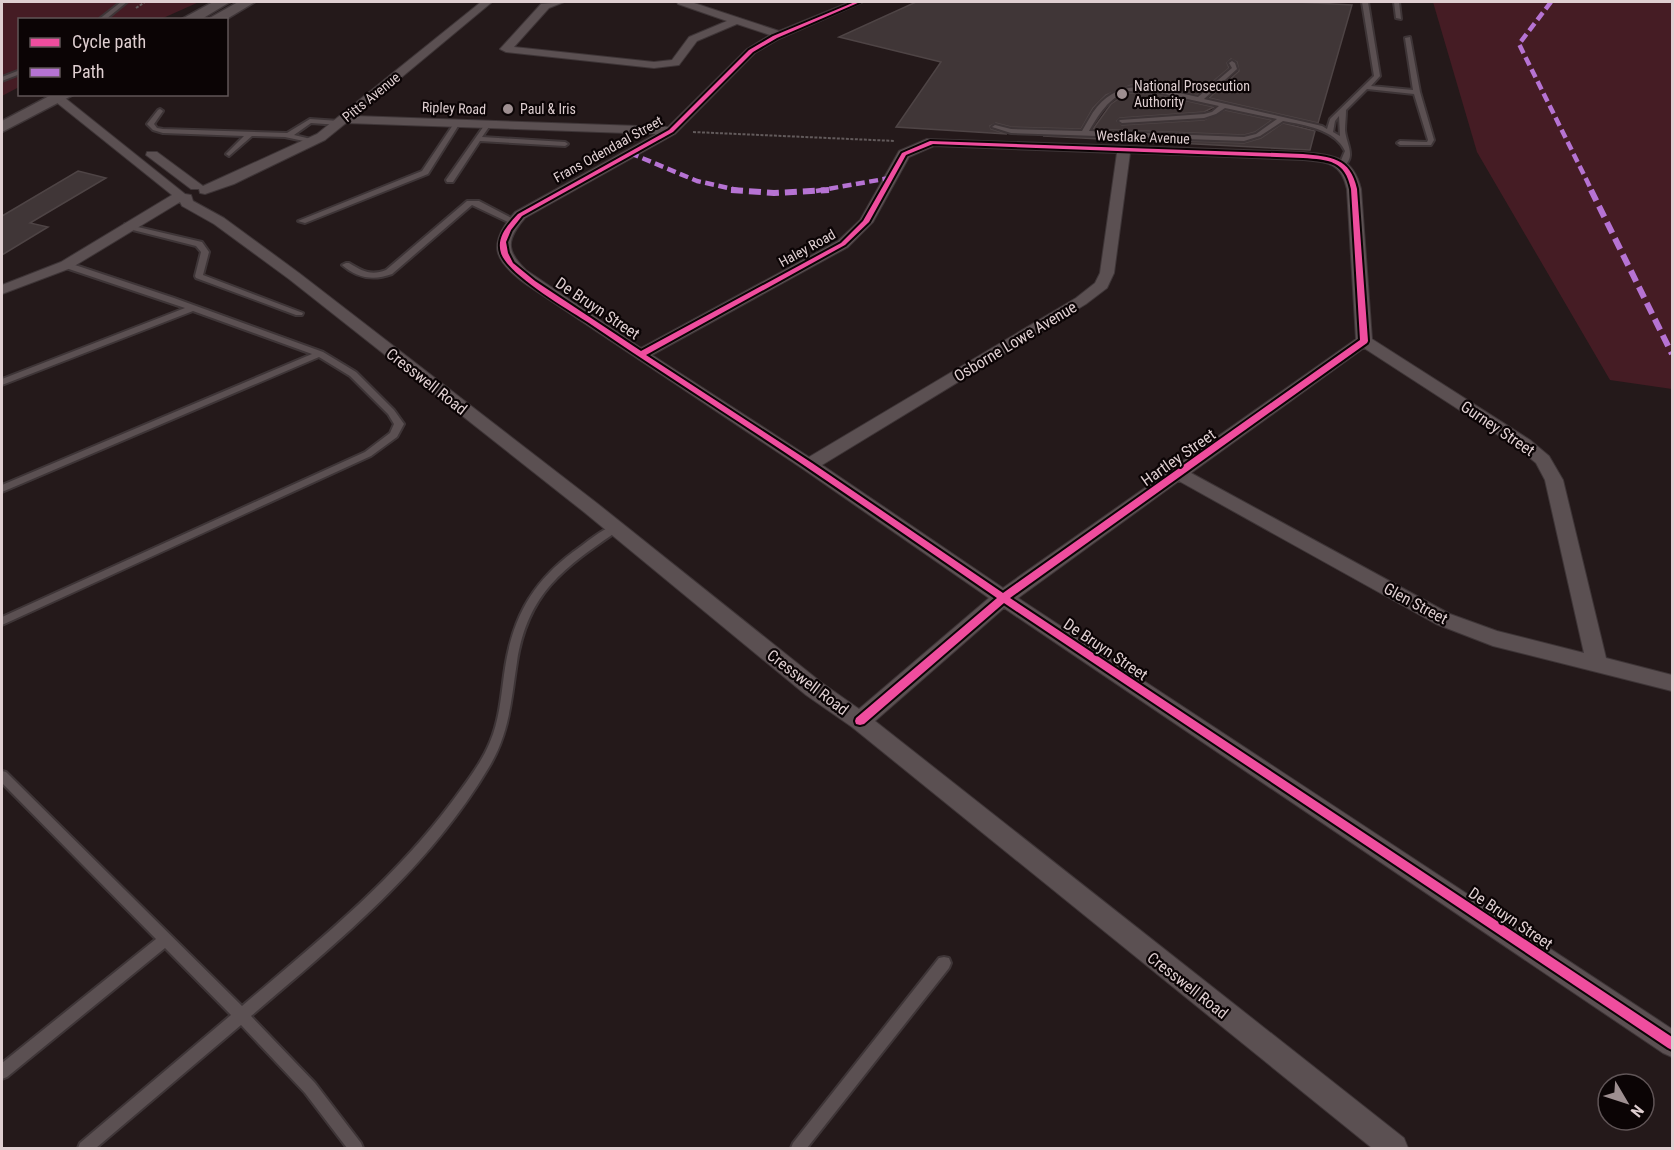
<svg xmlns="http://www.w3.org/2000/svg" width="1674" height="1150" font-family="'Roboto Condensed',sans-serif">
  <style>
    .green { fill: #451c24 }
    .building { fill: #403637; stroke: #4e4445; stroke-width: 1.5 }
    .lines { fill: none; stroke-linecap: round; stroke-linejoin: round }
    .service-casing { stroke: #3e3537; stroke-width: 4 }
    .minor-casing { stroke: #3e3537; stroke-width: 2 }
    .secondary-casing { stroke: #3e3537; stroke-width: 3 }
    .path { stroke: #625a5b; stroke-width: 2; stroke-dasharray: 3 1.5; stroke-linecap: butt }
    .service { fill: #5b5052; fill-rule: evenodd }
    .minor { fill: #5b5052; fill-rule: evenodd }
    .secondary { fill: #5b5052; fill-rule: evenodd }
    .quiet-far1 { stroke: #b673d3; stroke-width: 4.5; stroke-dasharray: 9 4.5; stroke-linecap: butt }
    .quiet { stroke: #b673d3; stroke-width: 6; stroke-dasharray: 12 6; stroke-linecap: butt }
    .cycleway-casing { stroke: #0b0405; stroke-width: 4 }
    .cycleway { fill: #ef4d9e; fill-rule: evenodd }
    .poi-dot { fill: #9e8f91; stroke: #0b0405; stroke-width: 2 }
    .labels { text-anchor: middle; stroke-width: 4.5; stroke-linejoin: round; paint-order: stroke }
    .far-poi-label { font-size: 14px; fill: #dfcfd1; stroke: #0b0405; text-anchor: start }
    .far-street-label { font-size: 14px; fill: #dfcfd1; stroke: #0b0405 }
    .street-label { font-size: 16px; fill: #dfcfd1; stroke: #0b0405 }
  </style>
  <rect width="100%" height="100%" fill="#24191a"/>
  <g class="green">
    <polygon points="2,2 199,2 161,19 20,20 19,87 2,96"/>
    <polygon points="1433,2 1672,2 1672,389 1610,380 1477,152"/>
  </g>
  <g class="building">
    <polygon points="916,2 1297,2 1352,5 1318,123 1209,98 1239,71 1237,62 1231,59 1227,63 1229,68 1197,95 1158,86 1131,85 1106,95 1093,108 1081,129 1011,127 996,123 990,126 991,129 1007,134 896,127 941,62 839,37"/>
    <polygon points="1127,93 1156,94 1214,107 1204,112 1120,118 1117,121 1122,125 1204,120 1225,110 1272,120 1255,132 1244,135 1093,129 1111,104"/>
    <polygon points="1283,123 1315,131 1310,150 1043,136 1244,143 1261,138"/>
    <polygon points="78,171 106,178 30,223 48,227 2,255 2,216"/>
  </g>
  <g class="lines">
    <g class="service-casing">
      <g id="service">
        <polygon points="121,2 127,2 105,20 98,20"/>
        <path d="M 1362,2 L 1368,2 L 1380,76 L 1371,86 L 1413,90 L 1405,38 L 1410,37 L 1420,92 L 1434,140 L 1431,145 L 1400,145 L 1397,143 L 1400,141 L 1427,142 L 1428,140 L 1414,94 L 1367,89 L 1346,110 C 1346,117 1345,124 1345,130 C 1346,144 1357,156 1343,167 L 1339,165 L 1345,151 C 1335,129 1304,125 1283,121 L 1260,136 L 1244,141 L 1011,133 L 992,127 L 995,125 L 1011,129 L 1082,131 C 1087,123 1091,114 1097,107 C 1124,74 1163,90 1198,97 L 1232,68 L 1229,63 L 1232,61 L 1235,63 L 1237,69 L 1204,99 L 1322,126 L 1327,129 L 1330,119 L 1374,76 ZM 1127,91 L 1156,92 L 1219,106 L 1212,112 L 1204,114 L 1120,120 L 1119,121 L 1122,123 L 1204,118 L 1216,114 L 1225,108 L 1277,119 L 1256,134 L 1244,137 L 1089,131 C 1099,114 1108,99 1127,91 ZM 1339,116 L 1340,136 L 1333,132 L 1335,121 Z"/>
        <polygon points="1394,2 1399,2 1401,19 1396,18"/>
        <polygon points="20,70 20,74 2,81 2,77"/>
        <polygon points="160,109 163,111 154,124 157,128 163,129 287,133 310,119 339,121 342,123 339,125 311,123 294,135 315,140 316,141 313,143 285,137 252,136 229,156 226,154 244,136 163,133 153,130 147,124 158,110"/>
        <polygon points="457,121 460,123 428,174 305,223 298,221 422,171 455,122"/>
        <polygon points="486,123 491,124 482,137 565,142 568,144 565,146 480,141 453,182 447,182 446,180"/>
        <path d="M 467,201 L 479,201 L 517,221 L 510,223 L 472,205 L 392,274 C 373,281 357,278 342,265 L 346,263 L 349,263 C 362,271 371,276 386,270 Z"/>
        <polygon points="125,224 202,242 209,252 203,275 303,313 302,315 296,315 196,278 195,276 201,252 196,246 125,228"/>
        <polygon points="63,263 69,263 174,298 323,352 356,372 394,410 404,424 397,437 371,456 2,625 2,617 365,452 390,433 394,424 388,414 350,376 319,357 2,492 2,485 312,354 193,311 2,385 2,379 185,308 63,267"/>
        <path d="M 615,525 L 619,526 L 620,528 L 619,530 C 564,568 528,592 517,662 C 511,700 510,732 489,767 C 430,867 339,941 251,1016 L 315,1083 L 361,1143 L 363,1148 L 347,1148 L 305,1093 L 241,1025 L 96,1148 L 78,1148 L 80,1143 L 231,1015 L 165,948 L 7,1077 L 2,1079 L 2,1063 L 156,939 L 2,783 L 2,771 L 6,772 L 242,1006 C 316,943 392,882 451,803 C 465,784 481,764 490,742 C 499,721 501,697 504,675 C 511,622 529,585 573,552 C 586,543 600,530 615,525 Z"/>
        <polygon points="944,957 949,958 951,963 949,968 807,1148 791,1148 793,1143 939,958"/>
      </g>
    </g>
    <g class="minor-casing">
      <path id="minor" d="M 481,2 L 492,2 L 355,116 L 668,127 L 747,49 L 770,35 L 737,24 L 697,41 L 679,65 L 654,68 L 506,52 L 500,49 L 541,4 L 564,2 L 549,8 L 514,47 L 654,62 L 672,60 L 689,37 L 727,21 L 678,4 L 677,2 L 691,2 L 779,31 L 850,2 L 863,2 L 779,39 L 755,53 L 675,134 L 525,218 C 507,239 505,250 526,270 L 641,348 L 838,241 L 860,220 L 899,151 L 927,139 L 1303,152 C 1333,155 1353,156 1361,189 L 1372,339 L 1530,440 L 1549,456 L 1563,480 L 1606,658 L 1672,675 L 1672,691 L 1493,646 L 1436,624 L 1179,481 L 1018,598 L 1672,1029 L 1672,1057 L 1663,1053 L 1004,608 L 875,721 L 1404,1138 L 1408,1148 L 1372,1148 L 852,727 L 806,695 L 584,512 L 289,279 L 214,224 L 182,206 L 180,202 L 71,268 L 2,294 L 2,285 L 61,262 L 172,195 L 46,94 L 60,94 L 185,194 L 191,195 L 193,201 L 224,218 L 299,273 L 598,504 L 822,683 L 859,709 L 989,598 L 803,469 L 527,285 C 494,261 486,245 515,212 L 656,134 L 346,123 L 325,140 L 234,184 L 205,194 L 200,193 L 199,189 L 191,189 L 146,155 L 147,152 L 157,152 L 203,186 L 317,134 ZM 934,146 L 1117,153 L 1100,273 L 1095,283 L 1076,298 L 809,457 L 652,355 L 848,247 L 873,222 L 909,157 ZM 1130,153 L 1303,160 C 1327,162 1341,162 1347,189 L 1356,339 L 1003,588 L 822,465 L 1086,304 L 1107,288 L 1114,273 ZM 1364,348 L 1518,448 L 1536,463 L 1545,480 L 1584,653 L 1497,631 L 1450,614 L 1191,473 Z"/>
    </g>
    <g class="secondary-casing">
      <g id="secondary">
        <polygon points="213,2 230,2 200,20 180,20"/>
        <polygon points="238,2 255,2 225,20 206,20"/>
        <polygon points="53,94 75,94 2,132 2,121"/>
      </g>
    </g>
    <g class="path">
      <polyline points="136,8 145,2"/>
      <polyline points="693,132 895,141"/>
    </g>
    <use href="#service" class="service"/>
    <use href="#minor" class="minor"/>
    <use href="#secondary" class="secondary"/>
    <g class="quiet-far1">
      <polyline points="1551,2 1519,44 1592,191"/>
      <polyline points="630,153 697,181 742,191"/>
      <polyline points="816,191 890,178"/>
    </g>
    <g class="quiet">
      <polyline points="731,190 774,193 829,190"/>
      <polyline points="1591,190 1672,354"/>
    </g>
    <g class="cycleway-casing">
      <path id="cycleway" d="M 855,2 L 860,2 L 777,38 L 753,52 L 673,132 L 522,216 L 511,230 L 506,242 L 508,253 L 513,263 L 535,281 L 641,351 L 841,243 L 863,221 L 902,153 L 930,141 L 1303,154 C 1331,157 1350,157 1357,189 L 1368,341 L 1367,343 L 1010,598 L 1672,1037 L 1672,1050 L 1668,1048 L 1004,603 L 864,724 L 860,725 L 856,724 L 855,721 L 856,718 L 997,598 C 933,554 870,510 805,466 C 734,418 661,372 589,323 C 569,310 508,275 501,253 C 496,237 508,225 518,214 L 669,130 L 749,50 L 773,36 ZM 933,144 L 1303,158 C 1329,160 1345,160 1351,189 L 1360,340 L 1003,593 L 812,463 L 646,355 L 845,245 L 869,222 L 906,155 Z"/>
    </g>
    <use href="#cycleway" class="cycleway"/>
  </g>
  <g class="poi-dot">
    <circle cx="1122" cy="94" r="6"/>
    <circle cx="508" cy="109" r="6"/>
  </g>
  <g class="labels">
    <g class="far-poi-label">
      <text x="1134" y="91">National Prosecution<tspan x="1134" dy="16">Authority</tspan></text>
      <text x="520" y="114">Paul &amp; Iris</text>
    </g>
    <g class="far-street-label">
      <text transform="translate(371 97) rotate(-39)" y="5">Pitts Avenue</text>
      <text transform="translate(454 108) rotate(2)" y="5">Ripley Road</text>
      <text transform="translate(1143 137) rotate(2)" y="5">Westlake Avenue</text>
      <text transform="translate(608 149) rotate(-29)" y="5">Frans Odendaal Street</text>
      <text transform="translate(807 248) rotate(-29)" y="5">Haley Road</text>
    </g>
    <g class="street-label">
      <text transform="translate(598 308) rotate(34)" y="6">De Bruyn Street</text>
      <text transform="translate(1015 341) rotate(-31)" y="6">Osborne Lowe Avenue</text>
      <text transform="translate(427 381) rotate(38)" y="6">Cresswell Road</text>
      <text transform="translate(1498 428) rotate(34)" y="6">Gurney Street</text>
      <text transform="translate(1178 457) rotate(-35)" y="6">Hartley Street</text>
      <text transform="translate(1416 603) rotate(28)" y="6">Glen Street</text>
      <text transform="translate(1106 649) rotate(34)" y="6">De Bruyn Street</text>
      <text transform="translate(808 682) rotate(37)" y="6">Cresswell Road</text>
      <text transform="translate(1511 918) rotate(34)" y="6">De Bruyn Street</text>
      <text transform="translate(1188 985) rotate(38)" y="6">Cresswell Road</text>
    </g>
  </g>
  <rect width="1674" height="1150" fill="none" stroke="#dfcfd1" stroke-width="6"/>
  <rect x="18" y="18" width="210" height="78" fill="#0b0405" stroke="#605557" stroke-width="1.5"/>
  <rect x="30" y="38" width="30" height="9" fill="#ef4d9e" stroke="#605557" stroke-width="1.5"/>
  <text x="72" y="48" font-size="18" fill="#dfcfd1">Cycle path</text>
  <rect x="30" y="68" width="30" height="9" fill="#b673d3" stroke="#605557" stroke-width="1.5"/>
  <text x="72" y="78" font-size="18" fill="#dfcfd1">Path</text>
  <g transform="translate(1626 1102) rotate(129)"><circle r="28" fill="#0b0405" stroke="#605557" stroke-width="1.5"/>
  <path d="M0-4.5L10 22L0 15L-10 22Z" fill="#9e8f91"/>
  <text y="-9" font-size="16" font-weight="bold" text-anchor="middle" fill="#dfcfd1">N</text>
  </g>
</svg>
